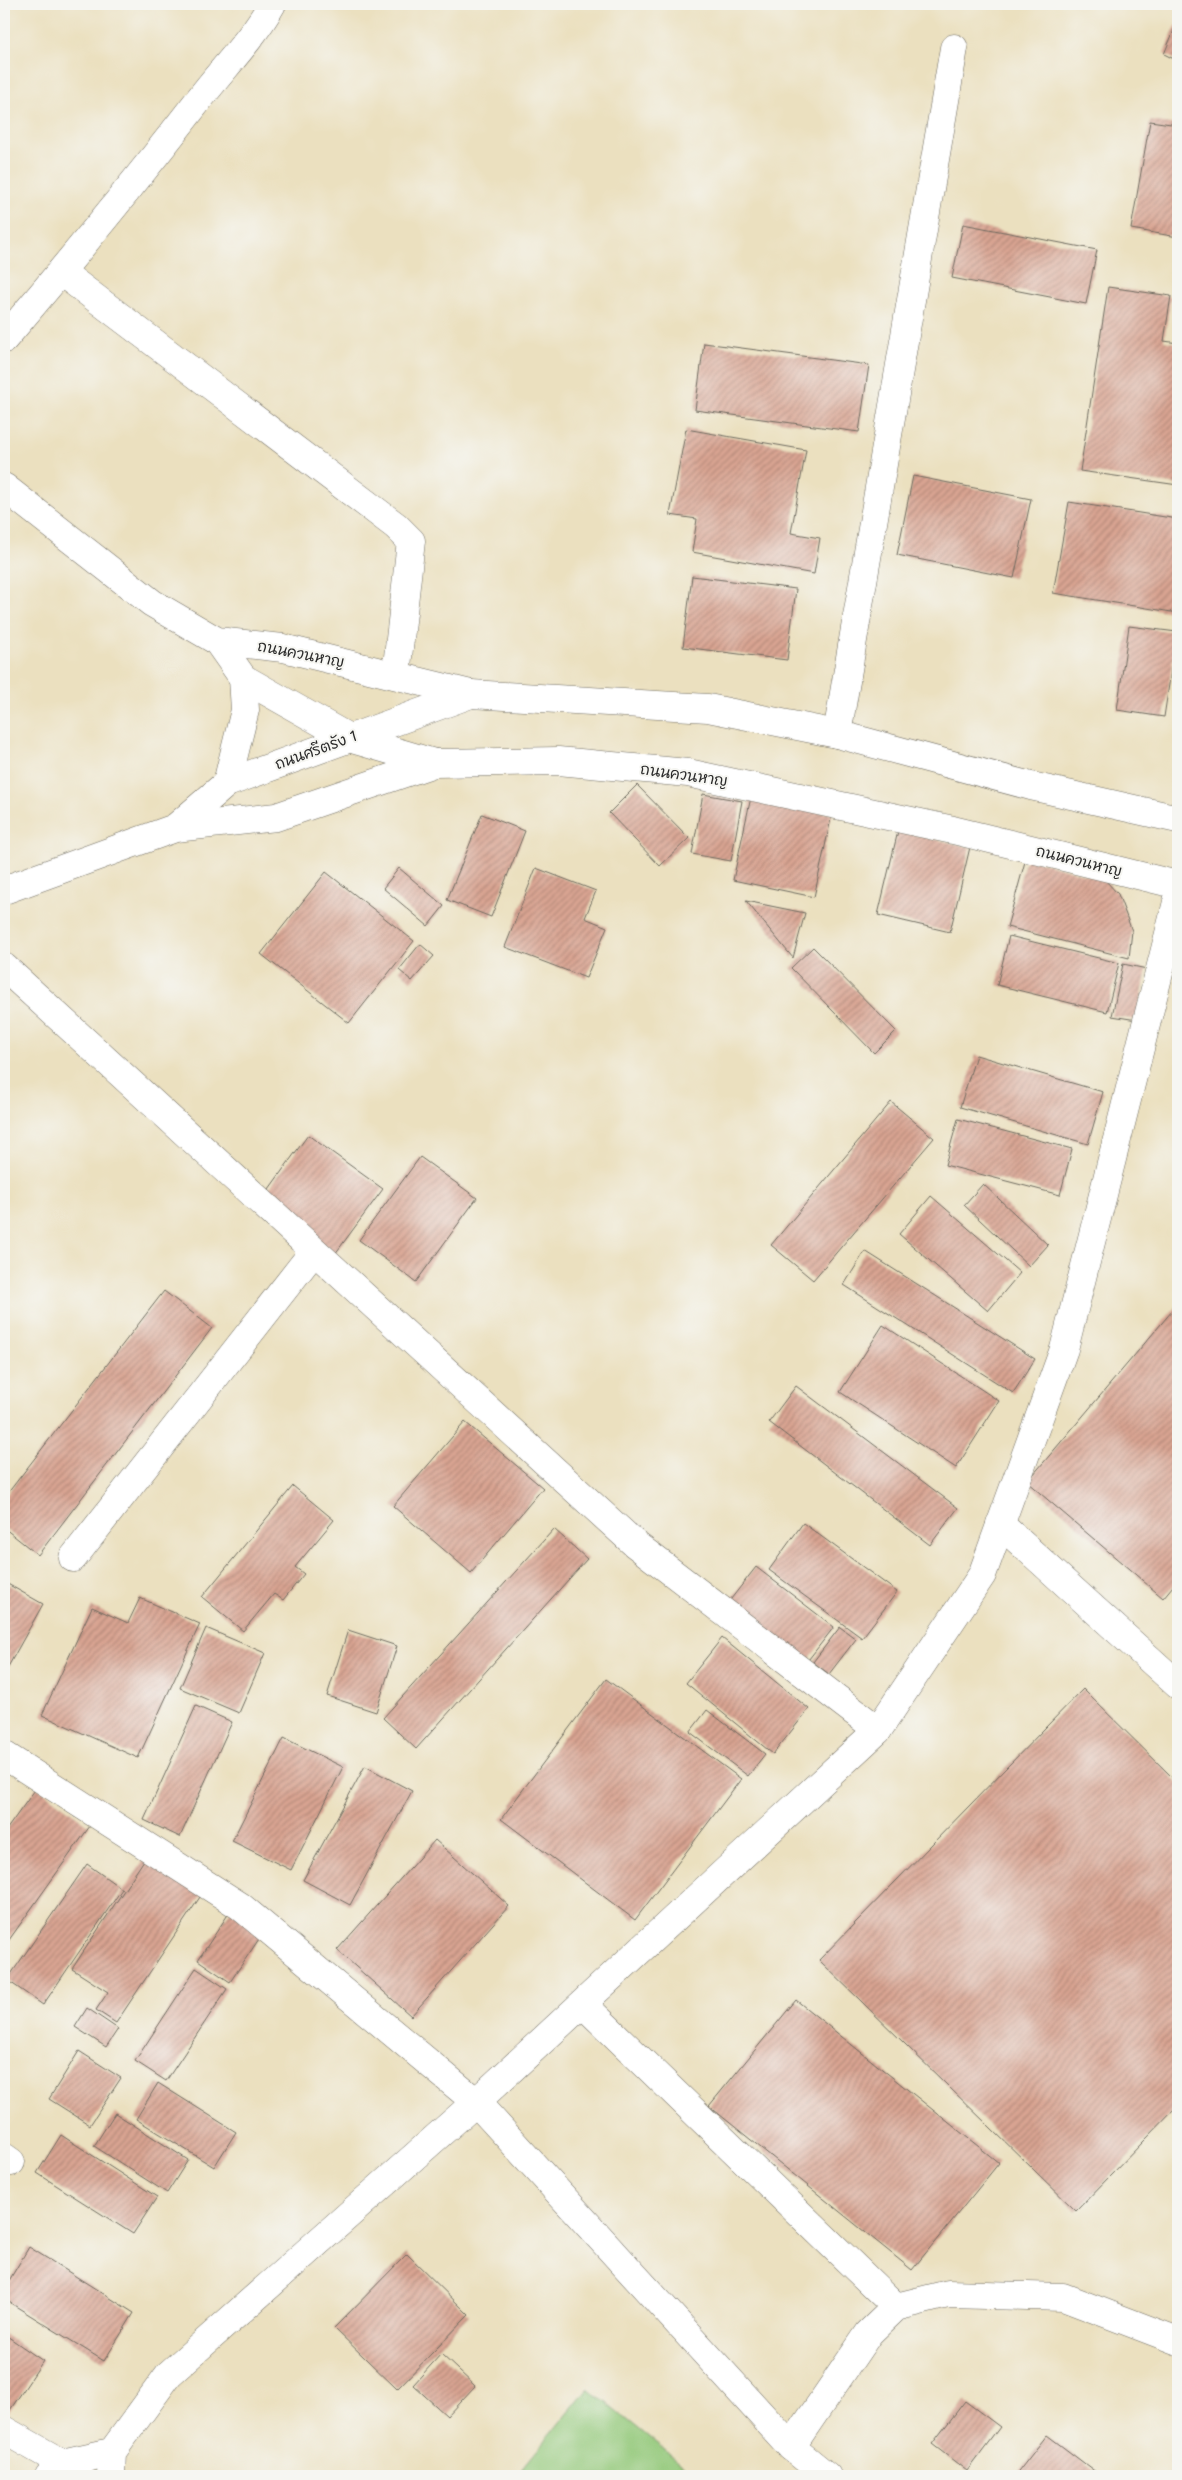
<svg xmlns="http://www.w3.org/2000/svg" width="1182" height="2480" font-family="'Shantell Sans','Playpen Sans Thai',sans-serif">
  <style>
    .pitch { fill: #94c97b; stroke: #607a53 }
    .building { fill: url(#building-hatch) }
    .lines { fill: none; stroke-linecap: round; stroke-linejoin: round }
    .minor-casing { stroke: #6e6a5f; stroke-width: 29 }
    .major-casing { stroke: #6e6a5f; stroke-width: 29 }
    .minor { stroke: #fff; stroke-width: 28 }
    .major { stroke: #fff; stroke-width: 28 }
    .labels { text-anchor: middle; stroke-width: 4; stroke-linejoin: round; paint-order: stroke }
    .street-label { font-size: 15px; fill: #2b2b2b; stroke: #f6f6f2 }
  </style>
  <defs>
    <pattern id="building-hatch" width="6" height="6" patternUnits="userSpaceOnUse" patternTransform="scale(1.25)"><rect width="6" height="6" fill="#d9a492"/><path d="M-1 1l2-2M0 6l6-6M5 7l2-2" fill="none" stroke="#b08677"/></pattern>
  </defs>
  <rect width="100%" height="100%" fill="#f6f6f2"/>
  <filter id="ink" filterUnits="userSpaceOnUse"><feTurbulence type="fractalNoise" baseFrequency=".02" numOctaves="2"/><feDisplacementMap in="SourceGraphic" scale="10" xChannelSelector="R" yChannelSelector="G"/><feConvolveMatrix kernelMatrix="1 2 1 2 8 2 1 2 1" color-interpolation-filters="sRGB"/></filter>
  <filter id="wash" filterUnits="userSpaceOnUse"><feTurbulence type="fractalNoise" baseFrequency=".0096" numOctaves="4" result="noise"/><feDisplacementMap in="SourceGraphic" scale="20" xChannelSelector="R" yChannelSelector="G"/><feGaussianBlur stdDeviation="1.12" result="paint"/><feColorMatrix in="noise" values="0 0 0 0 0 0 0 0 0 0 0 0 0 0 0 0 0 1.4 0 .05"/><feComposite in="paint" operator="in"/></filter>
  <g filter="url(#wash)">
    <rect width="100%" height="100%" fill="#ebe0bf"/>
    <polygon class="pitch" points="588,2388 697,2476 516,2476"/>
    <g id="blocks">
      <g class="building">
        <polygon points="1178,21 1178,61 1164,54"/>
        <polygon points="1150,121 1178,125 1178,237 1131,229"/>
        <polygon points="963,224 1097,250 1086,304 952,278"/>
        <polygon points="1108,287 1171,296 1164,341 1178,343 1178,485 1080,471"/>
        <polygon points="704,343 869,365 859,432 695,410"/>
        <polygon points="686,429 806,450 791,533 820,538 814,574 692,552 697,519 670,515"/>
        <polygon points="913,476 1031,499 1014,578 897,555"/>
        <polygon points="1069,502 1178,519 1178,613 1053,593"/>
        <polygon points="692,576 796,589 787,660 683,647"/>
        <polygon points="1129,626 1177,632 1164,717 1117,710"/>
        <polygon points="637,785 689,838 660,866 609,813"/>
        <polygon points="703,794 742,801 731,861 692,854"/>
        <polygon points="751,797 832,814 814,897 733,880"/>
        <polygon points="482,814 525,831 491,917 447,900"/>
        <polygon points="898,831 970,847 950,932 878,915"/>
        <polygon points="1026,858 1105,880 1118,894 1132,931 1129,958 1007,927"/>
        <polygon points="399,868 444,906 428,926 383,888"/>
        <polygon points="536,868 596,891 585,918 607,927 586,978 505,947"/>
        <polygon points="326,872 414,941 349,1023 261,954"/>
        <polygon points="746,901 805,913 793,958"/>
        <polygon points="1009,936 1119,963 1107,1012 997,985"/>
        <polygon points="420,944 434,956 412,981 399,970"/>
        <polygon points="813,947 896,1031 874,1053 791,968"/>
        <polygon points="1123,964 1147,969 1137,1020 1112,1016"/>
        <polygon points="976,1055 1103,1092 1088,1144 960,1107"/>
        <polygon points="891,1102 934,1138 813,1280 771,1245"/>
        <polygon points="958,1119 1072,1149 1060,1195 945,1165"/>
        <polygon points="308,1135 383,1189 335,1254 261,1200"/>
        <polygon points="420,1157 477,1198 416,1282 359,1240"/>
        <polygon points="983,1184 1048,1245 1029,1266 964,1205"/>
        <polygon points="931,1196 1020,1273 988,1311 899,1234"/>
        <polygon points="865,1251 1035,1359 1013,1393 844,1285"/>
        <polygon points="164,1291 212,1328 38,1555 4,1528 4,1498"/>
        <polygon points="1178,1304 1178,1580 1163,1598 1027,1482"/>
        <polygon points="883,1325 999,1401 956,1468 840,1392"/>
        <polygon points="796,1386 958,1508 930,1545 769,1422"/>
        <polygon points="465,1422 543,1488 471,1573 393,1506"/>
        <polygon points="293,1486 334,1520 295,1567 304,1574 283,1600 274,1594 243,1631 202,1597"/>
        <polygon points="803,1523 897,1592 862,1638 769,1570"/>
        <polygon points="554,1529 587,1559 416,1749 383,1718"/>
        <polygon points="756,1567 834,1627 805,1664 727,1604"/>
        <polygon points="4,1582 43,1604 4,1674"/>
        <polygon points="140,1598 200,1624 138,1758 42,1715 92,1607 128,1623"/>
        <polygon points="840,1627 856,1639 829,1674 813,1662"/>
        <polygon points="206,1628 265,1653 239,1713 180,1688"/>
        <polygon points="348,1630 397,1646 376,1712 327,1696"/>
        <polygon points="722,1638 809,1709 773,1754 686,1683"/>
        <polygon points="606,1679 741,1779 635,1920 501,1819"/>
        <polygon points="1083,1689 1178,1783 1178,2106 1076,2211 819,1960"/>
        <polygon points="196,1706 232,1722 180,1837 144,1820"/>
        <polygon points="707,1710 765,1754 748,1776 690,1732"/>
        <polygon points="284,1738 343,1767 291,1870 232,1841"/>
        <polygon points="365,1766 412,1791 350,1905 303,1880"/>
        <polygon points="37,1787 90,1826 4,1947 4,1833"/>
        <polygon points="435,1840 509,1906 411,2016 337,1950"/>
        <polygon points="146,1857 202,1894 116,2023 96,2010 108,1992 72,1969"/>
        <polygon points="87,1864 122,1889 43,2005 7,1980"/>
        <polygon points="231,1910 263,1933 230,1982 198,1960"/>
        <polygon points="196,1968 227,1989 166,2081 135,2061"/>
        <polygon points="796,2000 999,2163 912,2270 709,2106"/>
        <polygon points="87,2008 118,2029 106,2047 75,2027"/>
        <polygon points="79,2051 121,2078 90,2125 49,2099"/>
        <polygon points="158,2083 236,2132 214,2167 136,2119"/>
        <polygon points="115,2113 188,2160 167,2193 94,2146"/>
        <polygon points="61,2135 157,2197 133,2234 37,2173"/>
        <polygon points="29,2247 134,2313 104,2361 4,2299 4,2289"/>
        <polygon points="407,2254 469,2315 397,2389 334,2328"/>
        <polygon points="4,2334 43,2361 4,2419"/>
        <polygon points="441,2354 475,2386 447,2416 413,2385"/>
        <polygon points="965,2401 1000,2427 967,2471 932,2444"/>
        <polygon points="1047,2435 1101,2476 1015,2476"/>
      </g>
    </g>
  </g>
  <g filter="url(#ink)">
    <use href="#blocks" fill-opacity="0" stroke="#6e6a5f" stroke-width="1"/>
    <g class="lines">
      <g class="minor-casing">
        <g id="minor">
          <polyline points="61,272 396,526 411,541 396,675"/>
          <path d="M 4,339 C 71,260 137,180 201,97 C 225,66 253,38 272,4"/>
          <polyline points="4,487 152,603 217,641 283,648 471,694"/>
          <polyline points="217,641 243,678 349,738 434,763"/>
          <polyline points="837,734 954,48"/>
          <polyline points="4,967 635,1544 878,1730"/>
          <polyline points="1000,1524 1178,1685"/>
          <polyline points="73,1558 314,1251"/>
          <polyline points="4,1755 240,1906 476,2102 791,2447 827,2476"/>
          <polyline points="583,2004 896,2307"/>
          <polyline points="4,2157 11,2162"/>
          <polyline points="4,2430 62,2463"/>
          <polyline points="791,2447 869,2333 896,2307 948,2294 1063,2297 1178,2341"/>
          <polyline points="49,2476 62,2463 112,2452"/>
          <polyline points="111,2476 112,2452 169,2374 476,2102 878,1730 982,1575 1064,1349 1178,898"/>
        </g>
      </g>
      <g class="major-casing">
        <g id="major">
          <polyline points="227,783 245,710 243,678"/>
          <polyline points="175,828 227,783 471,694 708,708 837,734 1031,786 1178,819"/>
          <polyline points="4,890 175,828 276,817 434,763 558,761 688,773 953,830 1178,885"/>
        </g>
      </g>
      <use href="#minor" class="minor"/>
      <use href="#major" class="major"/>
    </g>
  </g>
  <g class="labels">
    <g class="street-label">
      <text transform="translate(301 654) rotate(11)" y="5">ถนนควนหาญ</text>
      <text transform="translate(316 750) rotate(-20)" y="5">ถนนศรีตรัง 1</text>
      <text transform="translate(684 775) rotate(8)" y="5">ถนนควนหาญ</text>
      <text transform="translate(1079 861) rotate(14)" y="5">ถนนควนหาญ</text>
    </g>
  </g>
  <rect width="1182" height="2480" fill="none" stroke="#f6f6f2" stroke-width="20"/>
</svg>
